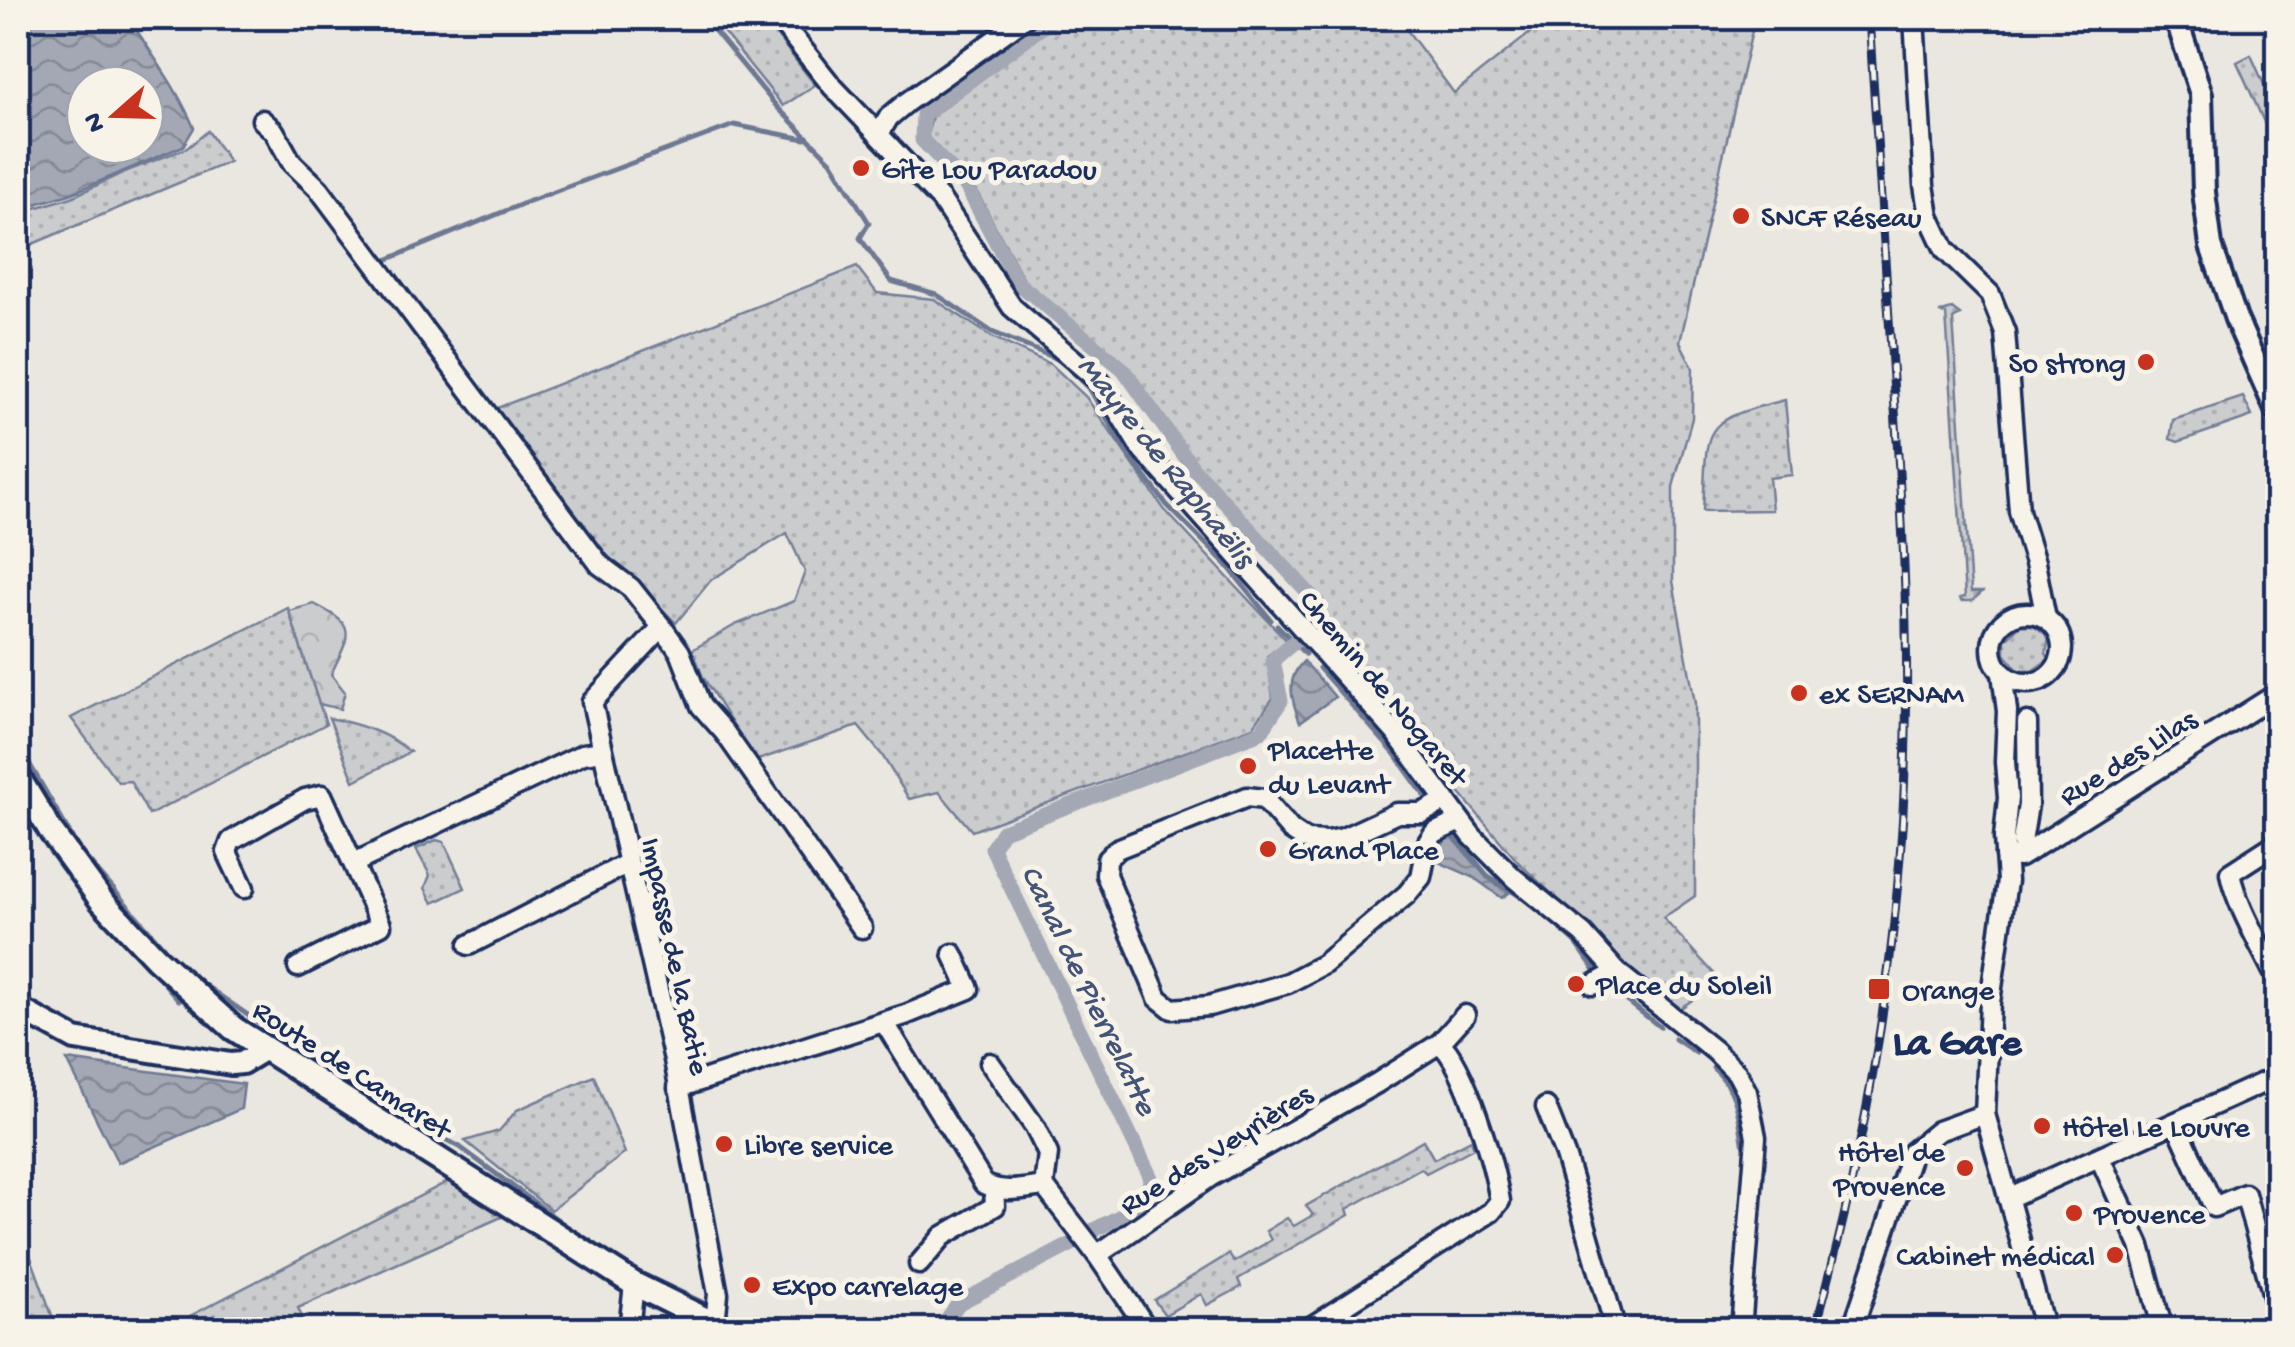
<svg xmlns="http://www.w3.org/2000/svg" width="2295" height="1347" font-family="'Gochi Hand',sans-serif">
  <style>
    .green { fill: url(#green-dots); stroke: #737e96; stroke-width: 2.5 }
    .forest { fill: url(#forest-crowns); stroke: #737e96; stroke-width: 2.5 }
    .water { fill: url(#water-waves); stroke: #6d7892; stroke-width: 2.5; fill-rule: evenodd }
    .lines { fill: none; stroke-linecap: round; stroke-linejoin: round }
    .stream { stroke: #6d7892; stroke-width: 5 }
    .canal { stroke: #a3a8b4; stroke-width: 15 }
    .minor-casing { stroke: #1b2f5e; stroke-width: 25 }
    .tertiary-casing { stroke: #1b2f5e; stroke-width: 28 }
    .secondary-casing { stroke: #1b2f5e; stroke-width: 30 }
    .minor { stroke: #f7f3e8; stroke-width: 18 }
    .tertiary { stroke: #f7f3e8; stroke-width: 20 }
    .secondary { stroke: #f7f3e8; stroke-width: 22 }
    .rail-casing { stroke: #1b2f5e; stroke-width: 9 }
    .rail { stroke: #f7f3e8; stroke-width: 5; stroke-dasharray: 15; stroke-linecap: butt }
    .poi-dot { fill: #c8321e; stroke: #f7f3e8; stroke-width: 4 }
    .labels { text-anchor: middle; stroke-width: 10; stroke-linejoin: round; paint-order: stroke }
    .poi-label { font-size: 30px; fill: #1b2f5e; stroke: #f7f3e8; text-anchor: start }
    .street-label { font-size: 30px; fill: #1b2f5e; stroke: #f7f3e8 }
    .water-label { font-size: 32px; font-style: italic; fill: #445378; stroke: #f7f3e8 }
    .district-label { font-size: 40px; font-weight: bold; fill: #1b2f5e; stroke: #f7f3e8 }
  </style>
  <defs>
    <pattern id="green-dots" width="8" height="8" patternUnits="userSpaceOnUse" patternTransform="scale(2.5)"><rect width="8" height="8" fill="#cbcccd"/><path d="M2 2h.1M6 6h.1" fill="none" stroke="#aeb0b2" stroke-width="1.8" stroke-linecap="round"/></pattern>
    <pattern id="forest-crowns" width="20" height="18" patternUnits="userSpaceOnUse" patternTransform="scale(2.5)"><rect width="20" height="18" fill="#cbcccd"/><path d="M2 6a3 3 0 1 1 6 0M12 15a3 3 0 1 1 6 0" fill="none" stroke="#aeb0b2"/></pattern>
    <pattern id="water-waves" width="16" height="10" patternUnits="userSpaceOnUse" patternTransform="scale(2.5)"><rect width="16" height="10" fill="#a3a8b4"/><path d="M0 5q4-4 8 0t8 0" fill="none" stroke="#848996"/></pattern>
  </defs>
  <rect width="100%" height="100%" fill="#eae7e0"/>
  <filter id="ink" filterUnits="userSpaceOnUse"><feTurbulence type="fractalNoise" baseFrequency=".01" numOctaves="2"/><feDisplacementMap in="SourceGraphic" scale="20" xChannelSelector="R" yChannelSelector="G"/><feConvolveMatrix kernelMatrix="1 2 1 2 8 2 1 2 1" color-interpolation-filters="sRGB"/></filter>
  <g filter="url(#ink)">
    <g class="green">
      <polygon points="712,18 763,18 815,85 783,106"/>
      <polygon points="1064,18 1398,18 1454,93 1549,18 1755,18 1680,342 1693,368 1692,418 1673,487 1673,581 1695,703 1695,896 1663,918 1720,980 1677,1011 1627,969 1593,933 1518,862 1396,718 1322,637 1323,601 1194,464 1125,363 1025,282 971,181 927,137 932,116"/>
      <polygon points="2251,55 2277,114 2277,151 2237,62"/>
      <polygon points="208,131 229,162 18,250 18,213 72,197 122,173 187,148"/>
      <polygon points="857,267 877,293 934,299 992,337 1052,365 1086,397 1164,509 1287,641 1267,656 1273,698 1253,727 972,831 939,792 909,799 882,755 858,726 755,761 703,677 692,650 735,625 794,601 805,572 787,533 711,580 676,623 607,555 497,408"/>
      <polygon points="1952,309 1960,315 1953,319 1971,592 1982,592 1972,601 1961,601 1960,598 1965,597 1946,314 1939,313"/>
      <polygon points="2243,397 2252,416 2178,442 2170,439 2173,420"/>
      <path d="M 1785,400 L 1792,475 L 1769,478 L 1772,510 L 1703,511 C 1708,426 1696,422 1785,400 Z"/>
      <polygon points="288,608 326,724 149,815 130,781 118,782 71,718"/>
      <polygon points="2020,625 2034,625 2049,637 2046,653 2049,659 2032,671 2018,670 2005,654 2005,640"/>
      <path d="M 329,718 C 358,724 387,732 410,752 L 354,781 Z"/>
      <polygon points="436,840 444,842 465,888 433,903 425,888 430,875 416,849"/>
      <polygon points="594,1076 625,1153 551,1210 465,1141 499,1131 517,1110"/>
      <polygon points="1423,1140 1434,1159 1471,1140 1474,1148 1426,1173 1421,1168 1347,1209 1349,1215 1238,1279 1241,1287 1207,1305 1201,1294 1165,1315 1154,1300 1229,1254 1234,1262 1271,1240 1266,1231 1287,1218 1294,1226 1313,1215 1306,1206"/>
      <polygon points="449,1181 506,1215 298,1308 307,1329 191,1329 190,1316"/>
      <polygon points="18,1222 57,1329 18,1329"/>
    </g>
    <path class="forest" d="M 314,604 C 358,626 351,633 331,674 L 345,692 L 340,709 L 319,704 L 289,611 Z"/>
    <g class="water">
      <path d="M 18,18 L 129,18 C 151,54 178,89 194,128 L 183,146 L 70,194 L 18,209 ZM 85,85 L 145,85 L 145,145 L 85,145 Z"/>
      <path d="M 1304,661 L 1335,697 L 1300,722 C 1291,699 1285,679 1304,661 Z"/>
      <polygon points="1453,838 1487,878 1510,892 1502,898 1473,877 1434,860 1446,839"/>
      <polygon points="67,1060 244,1084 241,1109 118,1163"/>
    </g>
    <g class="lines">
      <g class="stream">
        <polyline points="704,18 777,107 831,161 869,223 860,238 891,281 936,294 992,332 1062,361 1089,388 1125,450 1167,505 1226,564 1271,620"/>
        <polyline points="293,176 299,185 310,192"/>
        <polyline points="379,263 527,202 734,125 805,139"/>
        <polyline points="1277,625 1305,654"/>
        <polyline points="1319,668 1394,753 1424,795"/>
        <polyline points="18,744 80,851 173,958 203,984 350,1086"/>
        <polyline points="1453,834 1487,875 1536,907 1577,944 1595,970"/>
        <polyline points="53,853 82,892"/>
        <polyline points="149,966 179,1000"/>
        <polyline points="1607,985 1660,1027"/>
        <polyline points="1675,1039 1696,1053"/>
        <path d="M 1713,1068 C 1736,1087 1739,1114 1743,1142 L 1747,1148"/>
        <polyline points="362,1095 460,1147 581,1237"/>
        <polyline points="626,1266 706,1304"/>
        <polyline points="726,1314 766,1330"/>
      </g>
      <g class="canal">
        <polyline points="1054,18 923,115 922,140 966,186 1018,283 1123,369 1193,468 1317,602 1315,625 1310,628"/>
        <polyline points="1092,1231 1142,1205 1151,1178 992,848 1003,831 1261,732 1281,701 1273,660 1301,636"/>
        <polyline points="939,1330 959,1303 1072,1244"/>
      </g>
      <g class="minor-casing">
        <g id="minor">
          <polyline points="778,18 832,86 941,200 1012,307 1101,383 1140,447 1394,731 1472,836 1514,878 1583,934 1617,972 1715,1051 1737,1073 1747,1092 1756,1137 1741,1330"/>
          <polyline points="1914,18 1924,185 1929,216 1945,250 1990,294 2005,332 2019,511 2035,563 2046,618"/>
          <polyline points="262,120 274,131 292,163 319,189 600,565 631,588 662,627"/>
          <polyline points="879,134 889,117 907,102 1025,18"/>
          <circle cx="2027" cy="648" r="35"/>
          <polyline points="2002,673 2007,711 2005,762 2008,798 2004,838 2007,881 1990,1002 1985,1114 2045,1330"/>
          <polyline points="1446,800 1422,813 1397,813 1343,838 1328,841 1306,840 1291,830 1264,799 1247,797 1117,849 1107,859 1106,875 1158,998 1172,1009 1209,1006 1288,983 1324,964 1407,894 1421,877 1428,842 1434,833 1460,821"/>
          <path d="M 2278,842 L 2230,873 C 2235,903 2264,952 2278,982"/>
          <polyline points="2026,853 2022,842 2028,805 2027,722"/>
          <polyline points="2005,856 2020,857 2278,693"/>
          <polyline points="354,863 583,754 602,751"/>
          <polyline points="244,888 227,852 231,841 305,799 322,795 381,925 298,967"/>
          <polyline points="469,945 628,863"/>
          <polyline points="1593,985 1617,972"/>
          <path d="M 884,1022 L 984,1184 C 1003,1194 1023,1189 1044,1186"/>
          <polyline points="1440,1043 1465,1015"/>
          <polyline points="990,1063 1035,1127 1048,1154 1044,1186"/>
          <polyline points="678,1088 905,1015 969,989 953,954"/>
          <polyline points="1546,1107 1565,1155 1616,1330"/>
          <polyline points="2176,1123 2214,1207 2245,1194 2278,1314"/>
          <polyline points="2100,1158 2140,1246 2163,1330"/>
          <polyline points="1044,1186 1097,1255"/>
          <polyline points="2008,1198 2278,1076"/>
          <polyline points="919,1264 943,1236 995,1206 994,1189"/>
          <polyline points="715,1324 718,1294 674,1060 592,702 662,627 680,652 701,706 725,733 862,928"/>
          <polyline points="629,1330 634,1284"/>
          <path d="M 1148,1330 L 1097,1255 L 1210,1177 L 1377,1083 L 1440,1043 C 1466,1066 1494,1165 1500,1201 L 1491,1212 L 1306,1330"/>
          <polyline points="1852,1330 1912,1152 1938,1131 1985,1114"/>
        </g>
      </g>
      <g class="tertiary-casing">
        <g id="tertiary">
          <polyline points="2176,18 2201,94 2204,192 2211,246 2236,319 2278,414"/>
          <polyline points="18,1008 75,1039 231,1064 242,1063 265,1049"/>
        </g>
      </g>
      <g class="secondary-casing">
        <polyline id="secondary" points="18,777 52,833 101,900 156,958 233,1028 634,1284 727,1330"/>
      </g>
      <use href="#minor" class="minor"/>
      <use href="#tertiary" class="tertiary"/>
      <use href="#secondary" class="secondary"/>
      <g class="rail-casing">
        <path id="rail" d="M 1815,1330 C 1869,1135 1902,936 1906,734 C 1909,615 1901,497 1893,379 C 1885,259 1877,138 1869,18"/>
      </g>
      <use href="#rail" class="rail"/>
    </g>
  </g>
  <g class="poi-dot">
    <circle cx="861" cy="168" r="10"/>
    <circle cx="1741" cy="216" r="10"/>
    <circle cx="2146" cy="362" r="10"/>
    <circle cx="1799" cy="693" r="10"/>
    <circle cx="1248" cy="766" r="10"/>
    <circle cx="1268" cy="849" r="10"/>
    <circle cx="1576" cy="984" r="10"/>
    <rect x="1867" y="977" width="24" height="24" rx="5"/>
    <circle cx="2042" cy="1126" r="10"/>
    <circle cx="724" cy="1144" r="10"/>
    <circle cx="1965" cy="1168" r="10"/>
    <circle cx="2074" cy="1213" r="10"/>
    <circle cx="2115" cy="1255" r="10"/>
    <circle cx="752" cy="1285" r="10"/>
  </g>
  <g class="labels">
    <g class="poi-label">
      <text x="881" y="178">Gîte Lou Paradou</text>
      <text x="1761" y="226">SNCF Réseau</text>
      <text x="2126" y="372" text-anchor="end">So strong</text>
      <text x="1819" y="703">ex SERNAM</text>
      <text x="1268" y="759">Placette<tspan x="1268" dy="34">du Levant</tspan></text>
      <text x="1288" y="859">Grand Place</text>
      <text x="1596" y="994">Place du Soleil</text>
      <text x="1902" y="999">Orange</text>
      <text x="2062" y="1136">Hôtel Le Louvre</text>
      <text x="744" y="1154">Libre service</text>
      <text x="1945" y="1161" text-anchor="end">Hôtel de<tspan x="1945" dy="34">Provence</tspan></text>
      <text x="2094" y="1223">Provence</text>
      <text x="2095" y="1265" text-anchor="end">Cabinet médical</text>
      <text x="772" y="1295">Expo carrelage</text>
    </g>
    <g class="street-label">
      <text transform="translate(1385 687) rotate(50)" y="10">Chemin de Nogaret</text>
      <text transform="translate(2127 756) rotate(-32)" y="10">Rue des Lilas</text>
      <text transform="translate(677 956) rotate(78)" y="10">Impasse de la Batie</text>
      <text transform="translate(353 1068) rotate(33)" y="10">Route de Camaret</text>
      <text transform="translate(1215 1148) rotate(-32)" y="10">Rue des Veyrières</text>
    </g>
    <g class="water-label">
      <text transform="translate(1168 460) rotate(51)" y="11">Mayre de Raphaëlis</text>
      <text transform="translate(1091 989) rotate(64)" y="11">Canal de Pierrelatte</text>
    </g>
    <g class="district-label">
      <text x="1957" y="1053">La Gare</text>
    </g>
  </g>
  <rect width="2295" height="1347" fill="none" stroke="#f7f3e8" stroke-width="60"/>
  <rect x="30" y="30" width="2235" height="1287" fill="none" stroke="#1b2f5e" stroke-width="4" filter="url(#ink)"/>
  <g transform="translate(115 115) rotate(250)"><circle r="48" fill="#f7f3e8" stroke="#9fa5b1" stroke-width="2.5"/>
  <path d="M0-8L18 38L0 25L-18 38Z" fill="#c8321e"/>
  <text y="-15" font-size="28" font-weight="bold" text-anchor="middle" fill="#1b2f5e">N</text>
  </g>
</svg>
